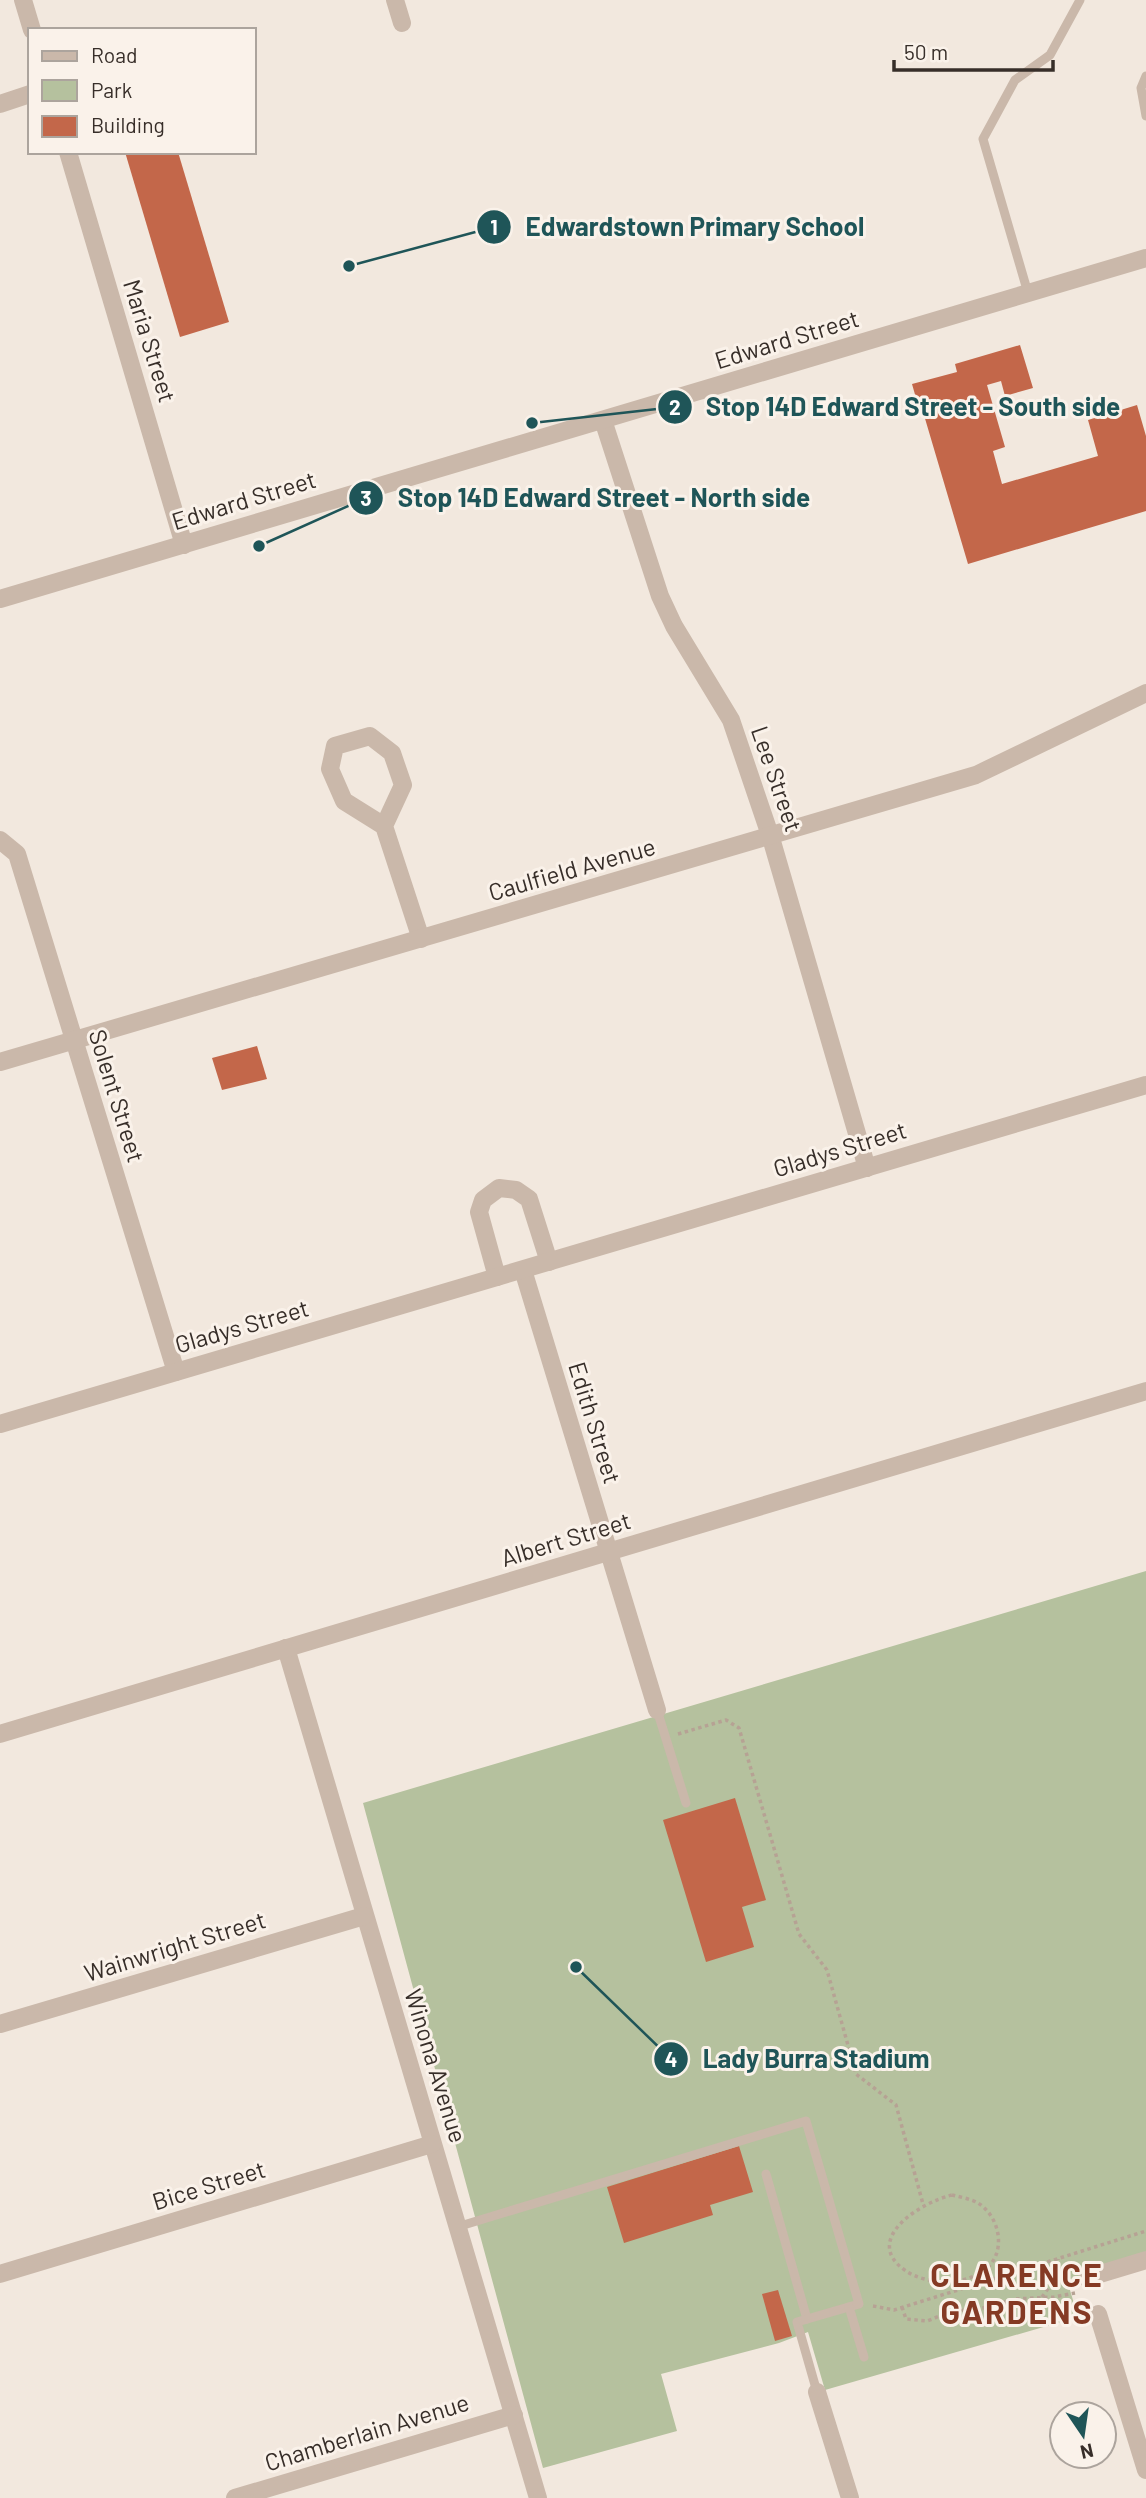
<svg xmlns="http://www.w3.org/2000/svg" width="1146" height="2498" font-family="Barlow,sans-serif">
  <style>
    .green { fill: #b5c19e }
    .building { fill: #c3674a }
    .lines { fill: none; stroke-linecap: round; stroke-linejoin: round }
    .path { stroke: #b6a294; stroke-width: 3.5; stroke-dasharray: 3.5 3.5; stroke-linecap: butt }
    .service { stroke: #cab8aa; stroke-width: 9 }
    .minor { stroke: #cab8aa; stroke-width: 18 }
    .tertiary { stroke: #cab8aa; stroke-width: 18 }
    .labels { text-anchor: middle; stroke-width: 6; stroke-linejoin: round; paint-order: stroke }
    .street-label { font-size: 24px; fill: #372e29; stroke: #faf2ea }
    .district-label { font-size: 32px; font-weight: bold; letter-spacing: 2px; fill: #853a24; stroke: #faf2ea }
    .leader { fill: none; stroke: #1f5558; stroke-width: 2.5 }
    .callout-dot { fill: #1f5558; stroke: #faf2ea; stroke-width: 2.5 }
    .mark-label { font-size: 21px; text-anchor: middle; font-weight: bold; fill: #fff }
    .callout-label { font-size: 26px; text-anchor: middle; font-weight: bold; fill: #1f5558; stroke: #faf2ea; stroke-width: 6; stroke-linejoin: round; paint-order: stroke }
  </style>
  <rect width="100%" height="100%" fill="#f2e8de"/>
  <polygon class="green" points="1146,1571 1146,2256 1067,2280 1078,2317 825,2390 808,2332 779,2343 661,2374 677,2431 543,2468 363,1803"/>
  <g class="building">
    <polygon points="125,152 178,152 229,322 180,337"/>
    <polygon points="1020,345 1033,388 1005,396 1001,381 987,385 1005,447 993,451 1002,484 1098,456 1088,420 1137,405 1146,436 1146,511 968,564 921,405 918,405 912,384 957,372 955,364"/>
    <polygon points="257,1046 267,1079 222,1090 212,1058"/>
    <polygon points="735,1798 766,1900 742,1907 754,1947 706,1962 663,1820"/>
    <polygon points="739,2146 753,2192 710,2205 713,2215 624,2243 607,2187"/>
    <polygon points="778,2290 792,2336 775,2341 762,2294"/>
  </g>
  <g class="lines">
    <g class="path">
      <polyline points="678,1734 726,1720 739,1728 799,1934 827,1970 856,2074 896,2105 923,2204"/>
      <path d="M 952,2195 C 960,2197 971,2199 978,2203 C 999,2216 1007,2250 987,2268 C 968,2286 926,2285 906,2271 C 860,2240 921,2202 952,2195 Z"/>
      <polyline points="1042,2297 1057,2276 1058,2259"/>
      <polyline points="873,2306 894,2310 1146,2231"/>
      <polyline points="902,2307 906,2319 927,2321 950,2312 983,2308 1015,2299 1054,2297 1075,2293"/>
    </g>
    <g class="service">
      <polyline points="1146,76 1141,88 1146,116"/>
      <polyline points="1028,293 983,139 1015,80 1050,55 1080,0"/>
      <polyline points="657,1710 686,1803"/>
      <polyline points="766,2174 807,2319"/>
      <polyline points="457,2227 806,2121 859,2304 797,2322 817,2392"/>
      <polyline points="849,2307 864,2357"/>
    </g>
    <g class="minor">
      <polyline points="23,0 32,30"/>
      <polyline points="395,0 402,23"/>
      <polyline points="0,104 30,94"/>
      <polyline points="68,152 184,545"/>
      <polyline points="603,420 660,596 674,626 731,720 771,838 867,1168"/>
      <polyline points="384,826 403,785 392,753 370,736 335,746 330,769 344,801 384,826 421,939"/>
      <polyline points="0,840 17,854 176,1372"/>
      <polyline points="0,1062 976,775 1146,693"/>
      <polyline points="523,1270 657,1710"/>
      <polyline points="497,1277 479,1212 483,1200 499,1188 516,1190 529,1199 549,1262"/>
      <polyline points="0,1424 1146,1085"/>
      <polyline points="286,1648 538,2498"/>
      <polyline points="0,1734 1146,1391"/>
      <polyline points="0,2024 364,1916"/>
      <polyline points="0,2274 432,2144"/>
      <polyline points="1087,2278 1146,2260"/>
      <polyline points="1098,2314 1146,2470"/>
      <polyline points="817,2392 850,2498"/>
      <polyline points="235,2498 514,2415"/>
    </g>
    <polyline class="tertiary" points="0,599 1146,258"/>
  </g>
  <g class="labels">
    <g class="street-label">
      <text transform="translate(787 340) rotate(-17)" y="8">Edward Street</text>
      <text transform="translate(149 341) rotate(73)" y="8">Maria Street</text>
      <text transform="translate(244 501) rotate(-17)" y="8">Edward Street</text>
      <text transform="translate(776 779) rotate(71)" y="8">Lee Street</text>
      <text transform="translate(572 870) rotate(-16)" y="8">Caulfield Avenue</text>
      <text transform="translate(116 1096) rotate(73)" y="8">Solent Street</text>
      <text transform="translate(840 1150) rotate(-17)" y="8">Gladys Street</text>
      <text transform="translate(242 1327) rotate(-16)" y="8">Gladys Street</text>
      <text transform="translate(594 1423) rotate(73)" y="8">Edith Street</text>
      <text transform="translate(566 1540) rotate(-17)" y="8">Albert Street</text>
      <text transform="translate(175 1947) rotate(-17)" y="8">Wainwright Street</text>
      <text transform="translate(435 2066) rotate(73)" y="8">Winona Avenue</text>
      <text transform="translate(209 2186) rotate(-17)" y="8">Bice Street</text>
      <text transform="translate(367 2433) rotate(-17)" y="8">Chamberlain Avenue</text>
    </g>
    <g class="district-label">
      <text x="1017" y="2287">CLARENCE<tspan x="1017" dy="37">GARDENS</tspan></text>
    </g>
  </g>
  <path class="leader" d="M349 266L494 227M532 423L675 407M259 546L366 498M576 1967L671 2059"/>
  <g class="callout-dot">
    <circle cx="349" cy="266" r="7"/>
    <circle cx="532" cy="423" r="7"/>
    <circle cx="259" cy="546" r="7"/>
    <circle cx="576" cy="1967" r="7"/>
    <circle cx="494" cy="227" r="18"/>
    <circle cx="675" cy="407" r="18"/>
    <circle cx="366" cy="498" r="18"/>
    <circle cx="671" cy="2059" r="18"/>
  </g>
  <g class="mark-label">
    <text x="494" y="235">1</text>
    <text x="675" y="415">2</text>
    <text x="366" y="506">3</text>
    <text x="671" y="2067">4</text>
  </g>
  <g class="callout-label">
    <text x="695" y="236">Edwardstown Primary School</text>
    <text x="913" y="416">Stop 14D Edward Street - South side</text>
    <text x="604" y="507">Stop 14D Edward Street - North side</text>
    <text x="816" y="2068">Lady Burra Stadium</text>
  </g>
  <rect x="28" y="28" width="228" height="126" fill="#faf2ea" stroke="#aca49d" stroke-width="2"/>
  <rect x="42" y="51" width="35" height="10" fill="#cab8aa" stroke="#aca49d" stroke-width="2"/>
  <text x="91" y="63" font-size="21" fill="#372e29">Road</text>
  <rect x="42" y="80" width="35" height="21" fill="#b5c19e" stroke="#aca49d" stroke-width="2"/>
  <text x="91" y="98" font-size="21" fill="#372e29">Park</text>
  <rect x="42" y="116" width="35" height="21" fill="#c3674a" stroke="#aca49d" stroke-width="2"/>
  <text x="91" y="133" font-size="21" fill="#372e29">Building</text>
  <g transform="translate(1083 2435) rotate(167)"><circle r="33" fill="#faf2ea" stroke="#aca49d" stroke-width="2"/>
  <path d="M0-5L12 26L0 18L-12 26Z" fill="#1f5558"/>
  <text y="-10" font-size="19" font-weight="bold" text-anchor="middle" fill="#372e29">N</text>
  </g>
  <path d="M894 60v10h159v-10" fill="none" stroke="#372e29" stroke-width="3.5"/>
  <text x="904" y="60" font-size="21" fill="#372e29" stroke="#faf2ea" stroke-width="5" paint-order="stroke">50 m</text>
</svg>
